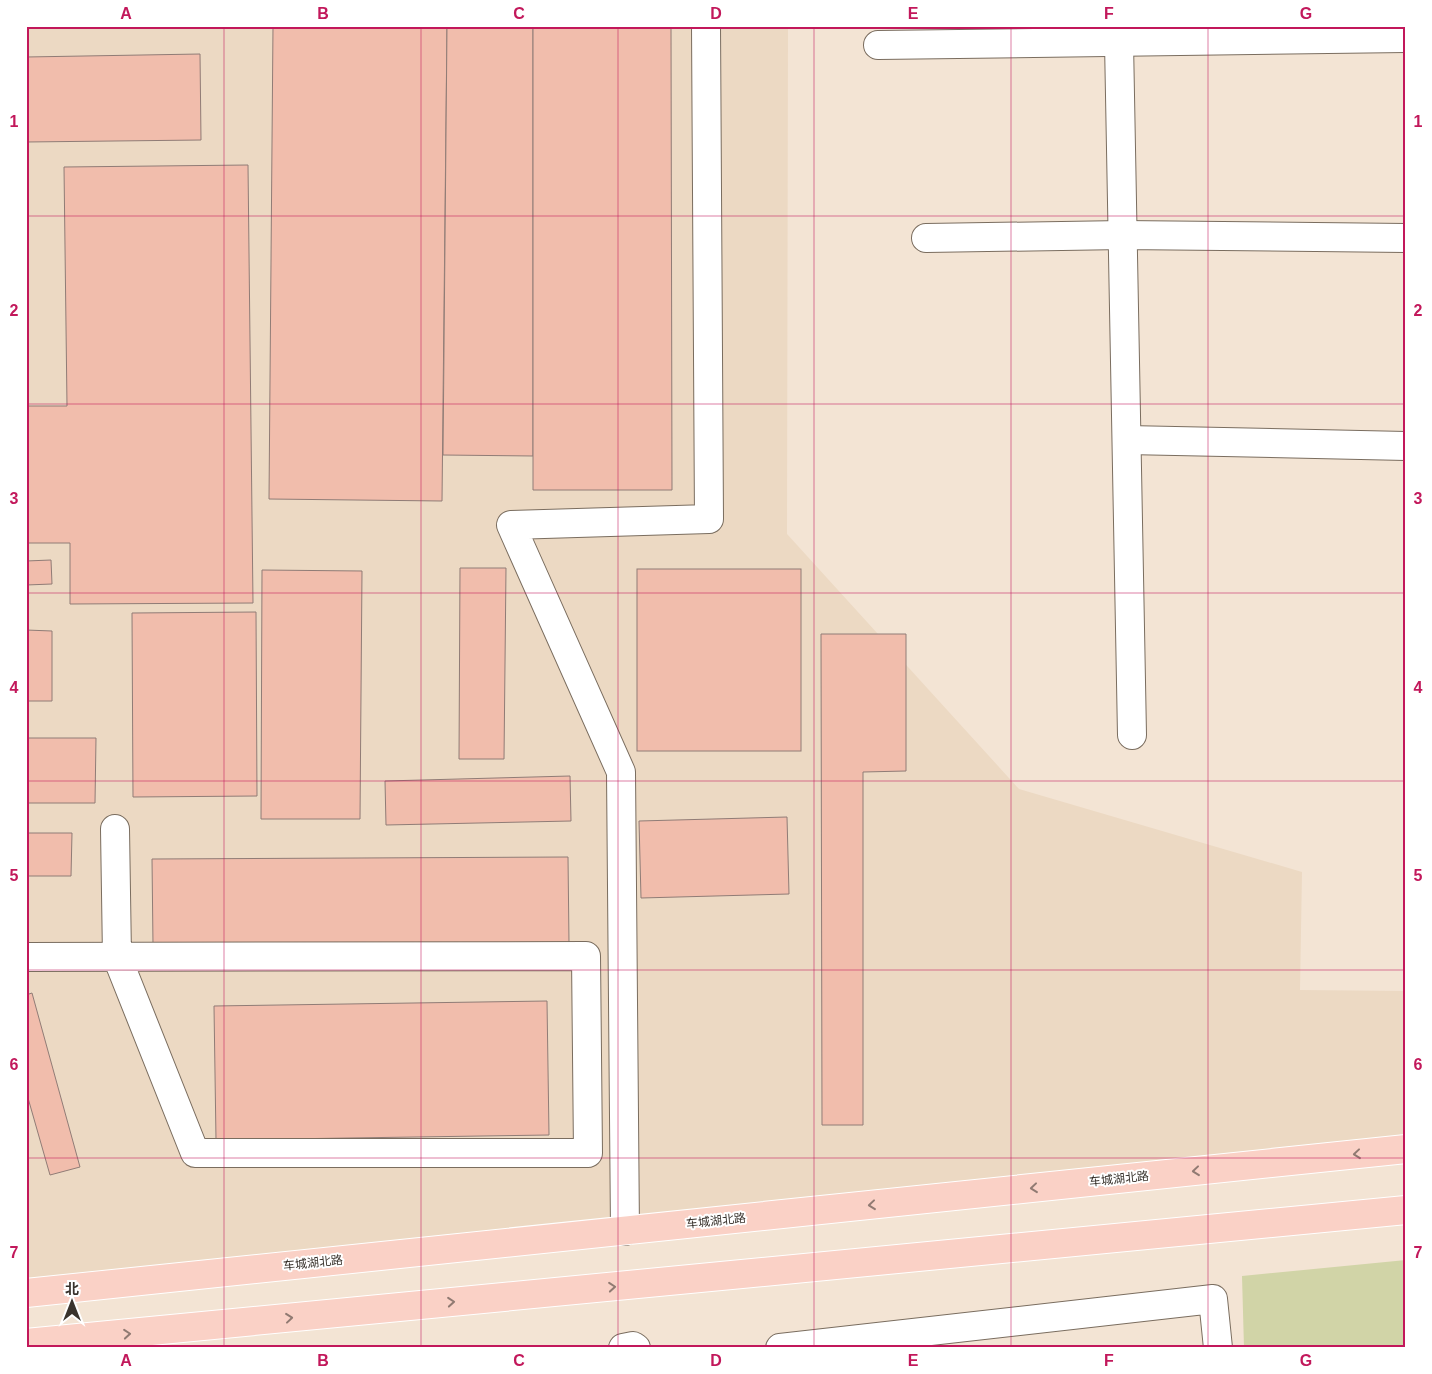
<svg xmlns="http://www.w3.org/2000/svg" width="1432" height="1374" font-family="Arial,'Noto Sans SC',sans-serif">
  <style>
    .built { fill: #ecd9c3 }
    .green { fill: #d1d4a7 }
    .building { fill: #f1bdac; stroke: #907c76 }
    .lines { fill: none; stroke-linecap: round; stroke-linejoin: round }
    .minor-casing { stroke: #7a6d5f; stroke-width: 30 }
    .major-casing { stroke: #fff; stroke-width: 30 }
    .minor { stroke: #fff; stroke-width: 28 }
    .major { stroke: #fad1c6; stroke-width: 28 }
    .oneway { stroke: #907a72 }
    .grid { fill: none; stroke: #c2185b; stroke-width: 1; stroke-opacity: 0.55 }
    .labels { text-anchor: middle; stroke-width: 4; stroke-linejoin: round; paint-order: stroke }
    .street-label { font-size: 12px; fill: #39332d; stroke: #fff }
    .neatline { fill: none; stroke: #c2185b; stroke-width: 2 }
    .grid-label { font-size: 16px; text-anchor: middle; font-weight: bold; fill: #c2185b }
  </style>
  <rect width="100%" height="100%" fill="#f3e4d4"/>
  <polygon class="built" points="26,26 788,26 787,534 1019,789 1302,872 1300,990 1406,991 1406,1149 26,1281"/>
  <polygon class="green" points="1406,1260 1406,1348 1244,1348 1242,1276"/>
  <g class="building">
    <polygon points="273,26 447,26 442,501 269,499"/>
    <polygon points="447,26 533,26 533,456 443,455"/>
    <polygon points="533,26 671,26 672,490 533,490"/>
    <polygon points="200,54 201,140 26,142 26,57"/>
    <polygon points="248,165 253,603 70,604 70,543 26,543 26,406 67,406 64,167"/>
    <polygon points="51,560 52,584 26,585 26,561"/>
    <polygon points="460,568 506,568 504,759 459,759"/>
    <rect x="637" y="569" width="164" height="182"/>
    <polygon points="262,570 362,571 360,819 261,819"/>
    <polygon points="256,612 257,796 133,797 132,613"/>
    <polygon points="26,630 52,631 52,701 26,701"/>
    <polygon points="821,634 906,634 906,771 863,772 863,1125 822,1125"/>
    <polygon points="26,738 96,738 95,803 26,803"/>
    <polygon points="570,776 571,821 386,825 385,781"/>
    <polygon points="787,817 789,894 641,898 639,821"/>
    <polygon points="26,833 72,833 71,876 26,876"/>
    <polygon points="568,857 569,943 153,945 152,859"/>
    <polygon points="32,993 80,1167 50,1175 26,1091 26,995"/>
    <polygon points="547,1001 549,1135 216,1140 214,1006"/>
  </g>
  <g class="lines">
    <g class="minor-casing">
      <g id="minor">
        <polyline points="1119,42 1132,735"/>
        <polyline points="878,45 1406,38"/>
        <polyline points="926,238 1123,235 1406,238"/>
        <polyline points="1127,440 1406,446"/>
        <polyline points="26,957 586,956 588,1153 195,1153 117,957 115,829"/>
        <polyline points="625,1231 621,772 511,525 709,519 706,26"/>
        <polyline points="623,1348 633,1346 636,1348"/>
        <polyline points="780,1348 1213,1299 1218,1348"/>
      </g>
    </g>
    <g class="major-casing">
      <g id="major">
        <polyline points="26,1293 1406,1149"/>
        <polyline points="26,1343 1406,1210"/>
      </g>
    </g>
    <use href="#minor" class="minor"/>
    <use href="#major" class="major"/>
  </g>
  <defs><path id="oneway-chevron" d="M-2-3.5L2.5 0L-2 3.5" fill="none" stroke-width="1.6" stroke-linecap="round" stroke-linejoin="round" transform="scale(1.25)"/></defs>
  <g class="oneway">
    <use href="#oneway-chevron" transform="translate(1357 1154) rotate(174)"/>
    <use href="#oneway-chevron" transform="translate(1196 1171) rotate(174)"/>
    <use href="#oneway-chevron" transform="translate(1034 1188) rotate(174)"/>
    <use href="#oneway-chevron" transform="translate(872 1205) rotate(174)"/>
    <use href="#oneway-chevron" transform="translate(612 1287) rotate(-5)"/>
    <use href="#oneway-chevron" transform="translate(451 1302) rotate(-5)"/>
    <use href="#oneway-chevron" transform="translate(289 1318) rotate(-6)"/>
    <use href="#oneway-chevron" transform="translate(127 1334) rotate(-5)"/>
  </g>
  <path class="grid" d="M 224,26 L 224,1348M 421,26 L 421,1348M 618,26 L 618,1348M 814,26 L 814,1348M 1011,26 L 1011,1348M 1208,26 L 1208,1348M 26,216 L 1406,216M 26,404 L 1406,404M 26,593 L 1406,593M 26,781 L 1406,781M 26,970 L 1406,970M 26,1158 L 1406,1158"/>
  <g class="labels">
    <g class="street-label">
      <text transform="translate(1119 1179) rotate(-6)" y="4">车城湖北路</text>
      <text transform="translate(716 1221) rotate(-6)" y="4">车城湖北路</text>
      <text transform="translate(313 1263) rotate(-6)" y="4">车城湖北路</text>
    </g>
  </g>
  <rect width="1432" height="1374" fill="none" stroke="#ffffff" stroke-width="55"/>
  <g transform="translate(72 1302)" stroke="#ffffff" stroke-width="4" paint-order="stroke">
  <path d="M0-4L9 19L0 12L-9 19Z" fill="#39332d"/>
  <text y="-8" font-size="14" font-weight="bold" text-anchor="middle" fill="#39332d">北</text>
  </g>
  <rect x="28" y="28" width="1376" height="1318" class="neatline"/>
  <g class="grid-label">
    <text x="126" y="19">A</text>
    <text x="323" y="19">B</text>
    <text x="519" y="19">C</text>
    <text x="716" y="19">D</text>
    <text x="913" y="19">E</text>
    <text x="1109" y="19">F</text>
    <text x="1306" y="19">G</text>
    <text x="14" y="127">1</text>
    <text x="1418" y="127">1</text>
    <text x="14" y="316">2</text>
    <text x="1418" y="316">2</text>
    <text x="14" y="504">3</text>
    <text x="1418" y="504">3</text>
    <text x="14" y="693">4</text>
    <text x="1418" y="693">4</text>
    <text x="14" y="881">5</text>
    <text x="1418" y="881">5</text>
    <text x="14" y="1070">6</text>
    <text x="1418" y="1070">6</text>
    <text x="14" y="1258">7</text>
    <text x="1418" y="1258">7</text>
    <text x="126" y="1366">A</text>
    <text x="323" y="1366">B</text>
    <text x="519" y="1366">C</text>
    <text x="716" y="1366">D</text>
    <text x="913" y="1366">E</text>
    <text x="1109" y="1366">F</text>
    <text x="1306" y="1366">G</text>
  </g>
</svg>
